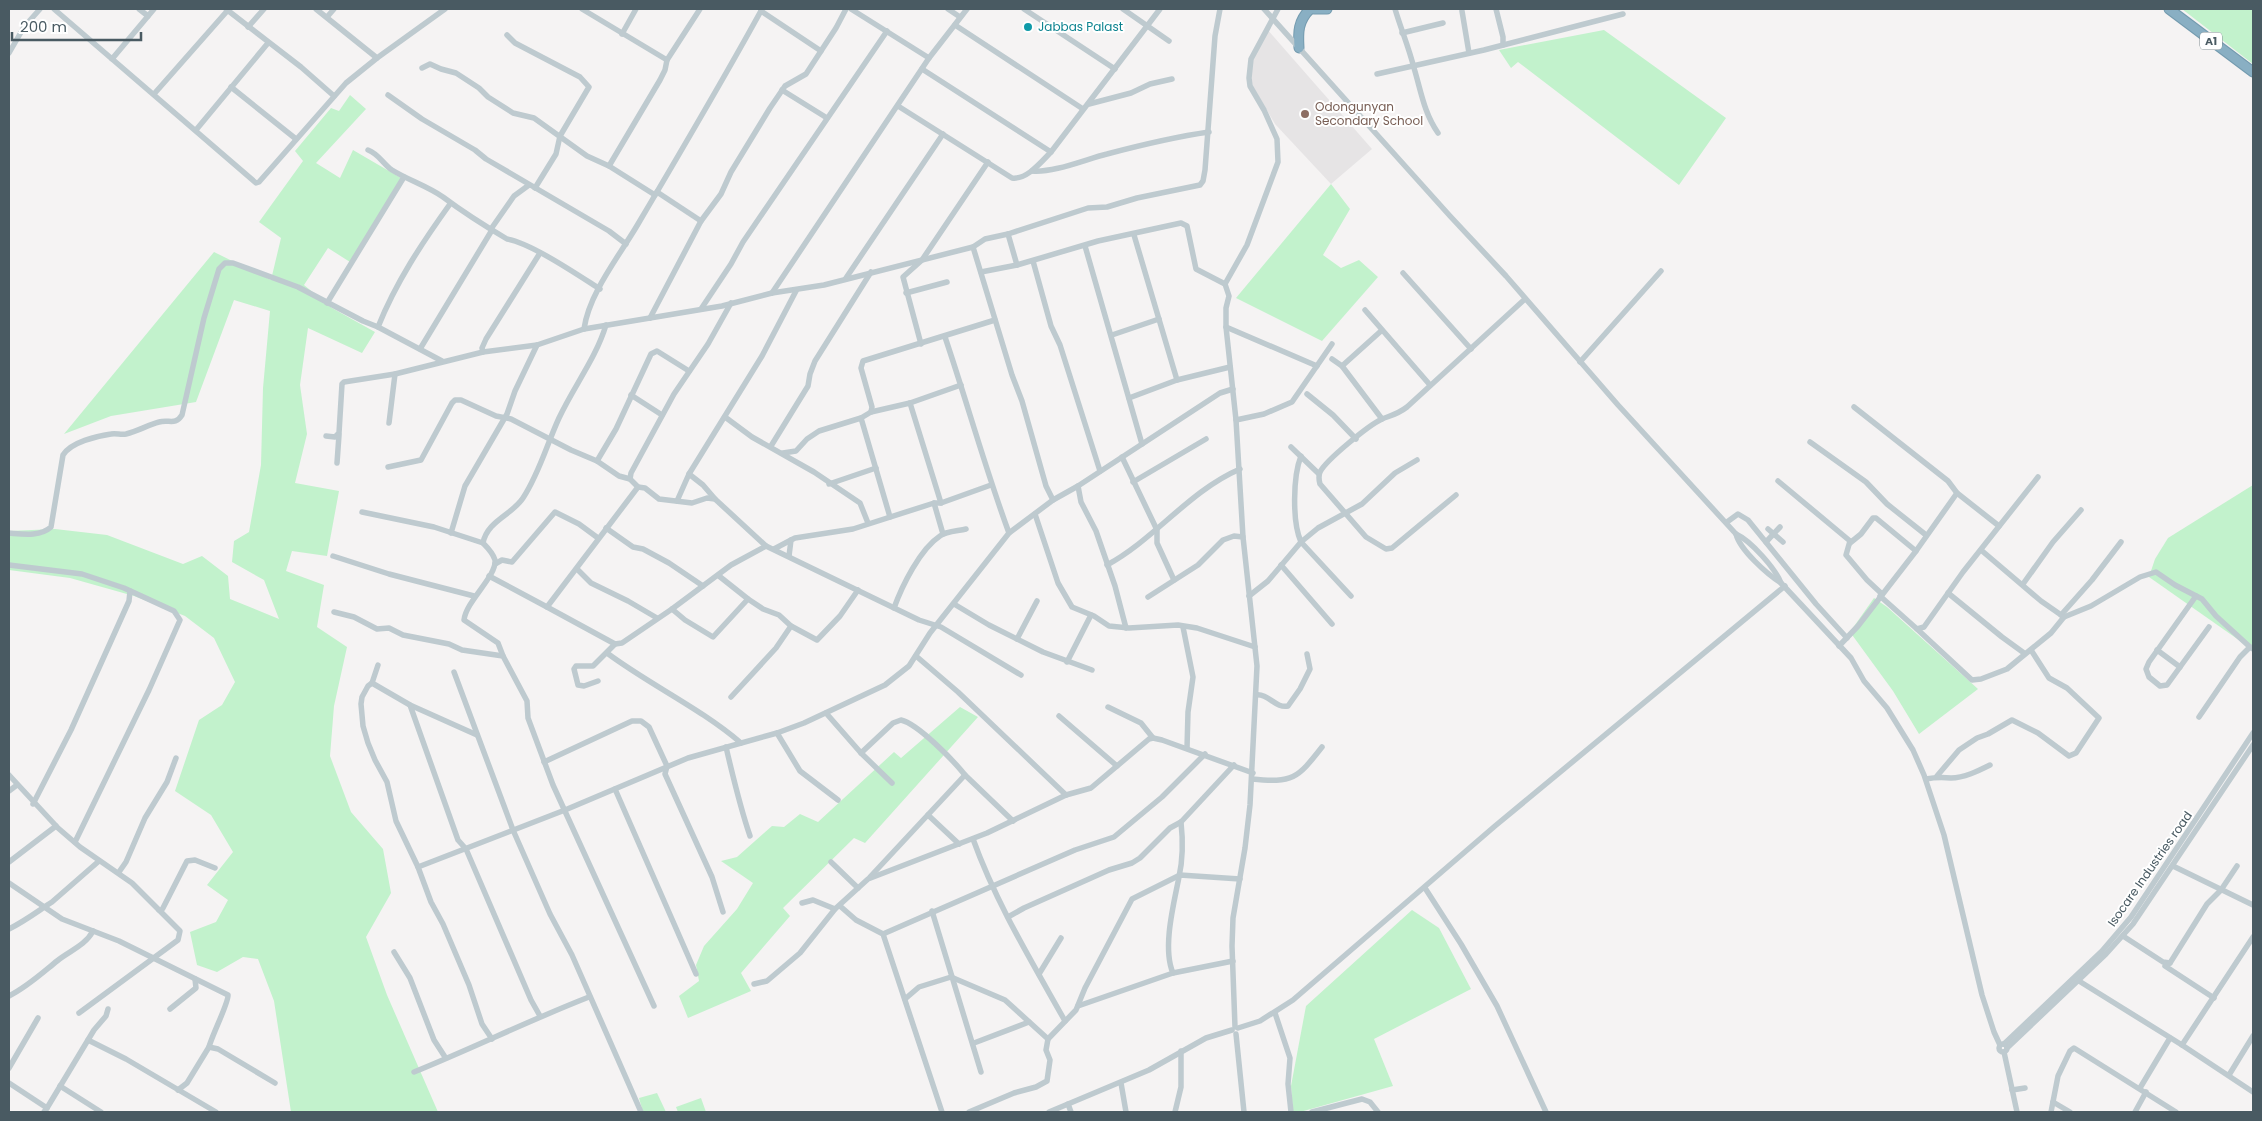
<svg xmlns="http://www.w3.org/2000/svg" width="2262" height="1121" font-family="Poppins,sans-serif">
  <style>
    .education { fill: #e6e4e5 }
    .green { fill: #c2f2cc }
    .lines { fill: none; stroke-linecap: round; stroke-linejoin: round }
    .highway-casing { stroke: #749baf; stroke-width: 11 }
    .minor { stroke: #becacf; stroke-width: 5.5 }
    .highway { stroke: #89afc3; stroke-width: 9 }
    .culture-dot { fill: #0f9aa8; stroke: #fff; stroke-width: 2 }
    .education-dot { fill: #8d6e63; stroke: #fff; stroke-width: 2 }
    .labels { text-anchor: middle; stroke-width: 4; stroke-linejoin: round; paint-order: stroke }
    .shield { fill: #fff; stroke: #808c91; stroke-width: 1 }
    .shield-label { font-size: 11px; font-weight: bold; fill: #495a62 }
    .culture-label { font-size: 12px; fill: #0d838f; stroke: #fff; text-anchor: start }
    .education-label { font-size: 12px; fill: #785e54; stroke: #fff; text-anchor: start }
    .street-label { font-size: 12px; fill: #495a62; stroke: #fff }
  </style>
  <rect width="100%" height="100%" fill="#f5f3f3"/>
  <polygon class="education" points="1266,28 1372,149 1331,184 1275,124 1251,83 1251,59"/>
  <g class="green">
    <polygon points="2182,9 2253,9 2253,64"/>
    <polygon points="1604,30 1726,118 1679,185 1518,62 1511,68 1499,50"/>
    <polygon points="350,95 366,109 316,163 340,178 353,150 401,178 350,262 328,248 304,285 332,308 375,332 362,353 308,328 300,385 307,434 295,483 339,491 327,556 292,551 286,571 324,585 317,627 347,647 334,706 330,756 351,812 383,849 391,893 366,937 387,995 438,1112 291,1112 274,1001 258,959 243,957 217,972 197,965 190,932 216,922 228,900 207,885 233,852 211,815 175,791 199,720 222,705 235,682 214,638 185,616 134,596 70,578 9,570 9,531 55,529 107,535 183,564 202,556 228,576 230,599 279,619 264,580 232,562 234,541 249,532 261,465 263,388 270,311 234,300 196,402 111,416 64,434 214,252 271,280 281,238 259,222 303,161 295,151 331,108 339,111"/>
    <polygon points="1331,184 1350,209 1323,255 1341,268 1359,260 1378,277 1322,341 1236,298"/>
    <polygon points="2253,485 2253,650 2149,577 2155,559 2168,538"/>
    <polygon points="1874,598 1887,607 1978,689 1919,734 1893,691 1850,632"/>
    <polygon points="960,707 978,717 865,843 854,838 783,908 790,916 741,973 751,991 688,1018 679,996 699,981 696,965 704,946 737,909 753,883 721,861 737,857 772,826 784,827 800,814 818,822 894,752 901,758"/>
    <polygon points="1412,910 1439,928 1471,989 1374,1039 1393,1086 1300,1112 1293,1112 1291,1086 1306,1006"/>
    <polygon points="657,1093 666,1112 643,1112 639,1098"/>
    <polygon points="701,1098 706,1112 678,1112 676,1107"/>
  </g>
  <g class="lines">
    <g class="highway-casing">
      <g id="highway">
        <polyline points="1314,9 1327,9"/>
        <polyline points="2169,9 2253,72"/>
        <path d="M 1299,48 C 1298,32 1298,21 1310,9"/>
      </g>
    </g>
    <g class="minor">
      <polyline points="54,9 256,183 259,182 346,83 377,58"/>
      <polyline points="139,9 148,16"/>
      <polyline points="226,9 301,67 334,96"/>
      <polyline points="316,9 377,58 445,9"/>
      <polyline points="582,9 667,60"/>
      <polyline points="851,9 929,58"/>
      <polyline points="948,9 960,17"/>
      <polyline points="1024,9 1115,69"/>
      <polyline points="1123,9 1169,41"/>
      <path d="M 1264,9 L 1450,216 L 1506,276 L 1618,405 L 1736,534 C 1751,541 1775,568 1781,583 L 1851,658 L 1864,681 L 1887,708 L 1913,750 L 1924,775 L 1944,835 L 1982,995 L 1994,1032 L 2000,1045"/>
      <path d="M 1395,9 C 1401,29 1409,48 1414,68 C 1421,91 1424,113 1438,133"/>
      <polyline points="1496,9 1503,37 1503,45"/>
      <polyline points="761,11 821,51"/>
      <polyline points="1462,11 1469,53"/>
      <polyline points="327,17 334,9"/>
      <polyline points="955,25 1083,109"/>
      <polyline points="248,27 264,9"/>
      <polyline points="1402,33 1443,23"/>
      <polyline points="622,34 636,9"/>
      <polyline points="507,35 515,43 580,77 589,87 560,136 556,154 535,188"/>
      <polyline points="9,53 24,27 40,9"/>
      <polyline points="112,59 154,9"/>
      <polyline points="422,68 430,64 441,69 456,73 479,88 488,97 513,113 534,118 587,156 609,166 655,195"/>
      <polyline points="922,69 1051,152"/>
      <polyline points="1377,74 1484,50 1623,14"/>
      <polyline points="231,87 296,139"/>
      <polyline points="782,90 827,118"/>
      <polyline points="154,94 228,10"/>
      <polyline points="388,95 422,119 475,150 486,159 609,231 626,244"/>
      <polyline points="1089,104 1131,93 1150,84 1172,79"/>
      <path d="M 898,106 L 1012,178 C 1027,180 1041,162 1051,152 L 1160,9"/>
      <polyline points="196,130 268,43"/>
      <path d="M 368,150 C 379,154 383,164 392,170 C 408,180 427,186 443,197 C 463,212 485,226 507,239 C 531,243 578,275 600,289"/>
      <polyline points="609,166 660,80 665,70 667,60 700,9"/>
      <path d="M 1032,171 C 1054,173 1086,159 1107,154 C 1141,145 1174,137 1209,132"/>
      <polyline points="657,192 701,221"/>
      <polyline points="491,229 514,196 529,185"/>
      <polyline points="1008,234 1017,265"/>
      <polyline points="1134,235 1177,380"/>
      <polyline points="1085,246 1142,444"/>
      <polyline points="973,247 1012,375 1022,401 1046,486 1053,500"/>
      <polyline points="1033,261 1051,326 1060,345 1100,471"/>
      <polyline points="981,272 1017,265 1098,241 1181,223 1187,226 1196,269 1225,284"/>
      <polyline points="1403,273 1471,349"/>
      <polyline points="846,278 943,134"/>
      <polyline points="772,293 929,58 967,9"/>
      <polyline points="906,293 947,282"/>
      <polyline points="327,303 404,177"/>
      <polyline points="701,309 731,264 743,242 887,31"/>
      <polyline points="1365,310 1430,385"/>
      <polyline points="650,318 701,221 721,194 731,172 770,108 785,86 806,74 836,28 846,9"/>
      <polyline points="1226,327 1317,366"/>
      <path d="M 584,329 C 589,293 620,255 638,224 C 680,153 722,82 762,9"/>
      <polyline points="1112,335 1159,319"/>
      <path d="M 945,337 C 967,402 985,468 1009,533"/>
      <polyline points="921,344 903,277 922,260 988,162"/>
      <polyline points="420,349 492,230"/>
      <polyline points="483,352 482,348 486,339 540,253"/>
      <polyline points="1332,359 1342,366 1382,419"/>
      <path d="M 442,361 L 378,327 C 396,282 422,243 450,204"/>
      <polyline points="1580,362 1661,271"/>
      <polyline points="1342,366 1381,331"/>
      <polyline points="1307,394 1333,415 1356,439"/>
      <polyline points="631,395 662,415"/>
      <polyline points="1129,398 1177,380 1230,367"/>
      <polyline points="910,403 941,503"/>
      <polyline points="1854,407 1948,481 1957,493 1999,526"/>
      <polyline points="871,412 872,407 861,368 863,361 995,320"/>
      <polyline points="725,417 752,437 814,472 860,503 868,523"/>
      <polyline points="1236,420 1264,414 1292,402 1332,344"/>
      <polyline points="389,423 395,374"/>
      <polyline points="326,436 335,437 339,433 342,384 344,382 395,374 483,352 537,345 584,329 722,306 772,293 824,285 973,247 985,239 1008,234 1088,208 1107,207 1137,198 1200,185 1203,181 1205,170 1215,36 1220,9"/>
      <polyline points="1810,442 1866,482 1887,504 1926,535"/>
      <polyline points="771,446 808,386 810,374 815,361 871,272"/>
      <polyline points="1291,447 1319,474"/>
      <polyline points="783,453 796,451 807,439 819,431 861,418"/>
      <path d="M 1301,456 C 1293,476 1292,522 1301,542 L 1351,596"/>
      <polyline points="1122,457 1157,530 1157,543 1174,580"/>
      <polyline points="597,461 616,429 651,354 657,351 689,371"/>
      <polyline points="337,463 339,435"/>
      <polyline points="388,467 421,460 452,403 455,400 461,400 496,416 511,419 571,450 597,461 619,476 630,479 638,487 645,488 659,499 692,503 707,498 715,499 766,546 919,620 941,627 1021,675"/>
      <polyline points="689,474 703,485 715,499"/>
      <polyline points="630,479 631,473 674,394 708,344 731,303"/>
      <polyline points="1778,481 1850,541 1846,555 1867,580 1882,594"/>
      <polyline points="1133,482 1206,439"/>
      <polyline points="829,484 876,468"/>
      <polyline points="1078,486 1081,502 1096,531 1115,586 1126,628"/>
      <path d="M 1456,495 L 1392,548 L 1386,549 L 1366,537 L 1320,484 C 1319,480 1318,477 1320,472 C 1326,460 1369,425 1382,419 C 1392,415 1398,414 1407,407 L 1525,299"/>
      <polyline points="677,501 689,474 762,356 796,291"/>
      <polyline points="934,503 943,534"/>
      <polyline points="362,512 434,527 483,543"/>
      <polyline points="1035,514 1058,583 1072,607 1094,616 1109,626 1129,628 1178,625 1197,628 1255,647"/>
      <polyline points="890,517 861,418 871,412 910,403 961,385"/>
      <polyline points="1727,522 1738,514 1748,520 1816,604 1847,638"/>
      <polyline points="606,528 633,547 643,549 669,563 703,586"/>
      <polyline points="1768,529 1783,542"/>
      <path d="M 9,533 C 22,534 40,537 51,527 L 63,455 C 71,442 97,436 111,434 C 116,433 121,435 126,434 C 138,431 148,425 159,422 C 169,419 175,426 182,415 L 204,318 L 219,269 L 225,263 L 233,263 L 298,287 L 363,321 L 378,327"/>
      <polyline points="451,533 465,486 507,414 515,391 537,345"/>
      <path d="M 1736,534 C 1740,550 1767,574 1781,583"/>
      <polyline points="1766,542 1780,527"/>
      <polyline points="1850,543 1861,534 1873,518 1876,518 1916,551"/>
      <polyline points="774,549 791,540"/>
      <polyline points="1981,550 2041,601 2064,617"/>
      <polyline points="333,556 389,574 474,596"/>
      <polyline points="789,556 791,540 795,538 853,529 934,503 941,503 991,485"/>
      <polyline points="495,564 502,560 512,562 555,512 579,524 598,538"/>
      <polyline points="9,565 82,574 124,588 174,611 180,620 149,690 75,842"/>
      <path d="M 1107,565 C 1155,539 1189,491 1240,469"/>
      <polyline points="1281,565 1332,624"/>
      <polyline points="577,569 591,583 628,601 657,618"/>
      <polyline points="489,576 547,607 638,487"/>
      <polyline points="719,576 748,599 763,609 779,615 791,626 817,640 840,616 858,590"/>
      <polyline points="2023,584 2053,542 2081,510"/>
      <polyline points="1948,593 2002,637 2024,653"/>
      <polyline points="1249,596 1268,581 1301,542 1318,528 1362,504 1395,473 1417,460"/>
      <polyline points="1880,596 1917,629 1924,627 1963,572 2038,477"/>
      <polyline points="2196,596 2149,662 2146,669 2149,677 2160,686 2167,685 2209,627"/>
      <polyline points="1148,597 1198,565 1223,540 1234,536 1243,537"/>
      <polyline points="954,604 989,625 1043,652 1092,670"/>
      <polyline points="547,607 615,644"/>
      <path d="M 894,608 C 902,586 920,549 940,536 C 946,531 958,531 966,529"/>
      <polyline points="672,609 685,620 713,637 748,599"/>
      <polyline points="334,612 354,617 377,629 389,628 403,635 449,644 462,650 503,656 527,701 528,718 553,785 654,1006"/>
      <polyline points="2061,615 2092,580 2121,542"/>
      <polyline points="1183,627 1193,677 1188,712 1187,748"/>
      <polyline points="1917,629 1972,680 1981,679 2007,669 2051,633 2064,617 2091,606 2140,577 2156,572 2175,585 2202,599 2216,616 2250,647"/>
      <polyline points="1017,639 1037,601"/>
      <polyline points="1839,646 1858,626 1916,551 1957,493"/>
      <polyline points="2157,650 2180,667"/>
      <path d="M 607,653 C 650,685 700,708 741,743"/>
      <path d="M 503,656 L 498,643 L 464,620 C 466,601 497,576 495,560 C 493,553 488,548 483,543 C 487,521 512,515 523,498 C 539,474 547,444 559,418 C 574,386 596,358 606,325"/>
      <polyline points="916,656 958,692 1066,795"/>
      <polyline points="1067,662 1091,615"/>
      <polyline points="378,665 372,683 368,686 362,697 361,704 363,726 368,743 375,760 387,782 396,821 418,867 431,902 443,924 469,985 482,1024 492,1039"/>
      <polyline points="454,672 513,830 550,914 572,955 641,1112"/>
      <polyline points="598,681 584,686 578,685 574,669 576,666 593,666 615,644 622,643 672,609 731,565 766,546"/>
      <polyline points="372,683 410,705 477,735"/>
      <path d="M 1256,695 C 1268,693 1276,709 1288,706 L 1300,689 L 1310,669 L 1307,654"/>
      <polyline points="731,697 776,648 791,626"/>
      <polyline points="410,705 458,840 466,849 531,1000 540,1016"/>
      <polyline points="1108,707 1141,723 1153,738"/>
      <polyline points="826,713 861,753 892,783"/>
      <polyline points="1059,716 1117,766"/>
      <polyline points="2199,717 2240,657 2250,647 2253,649"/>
      <polyline points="777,733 800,771 838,800"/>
      <path d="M 726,747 C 733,777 740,807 750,836"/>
      <path d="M 861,753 L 893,723 L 901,720 C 918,724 953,760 965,775"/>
      <polyline points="544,762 632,721 641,721 649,727 667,766 665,774 712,877 723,912"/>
      <polyline points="9,775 58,828 80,847 132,883 180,931 178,940 79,1013"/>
      <polyline points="1937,776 1959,750 1977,738 1988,734 2012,720 2038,733 2069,756 2076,753 2099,718 2067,688 2049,678 2031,650"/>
      <path d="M 1252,779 C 1293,783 1297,779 1322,747"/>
      <path d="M 1926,779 C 1936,777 1941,777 1951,778 C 1964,778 1978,771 1990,765"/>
      <polyline points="615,789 696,974"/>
      <polyline points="9,791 17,785"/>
      <polyline points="33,804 71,730 129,601 130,591"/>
      <polyline points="928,815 959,844"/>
      <path d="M 973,839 C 996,903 1032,962 1065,1021"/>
      <polyline points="9,862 56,826"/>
      <polyline points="831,862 858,888"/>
      <polyline points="2173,866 2253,905"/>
      <polyline points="418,867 565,810 688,758 777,733 804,723 885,685 909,666 930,633 1009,533 1053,500 1078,486 1220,393 1233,389"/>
      <polyline points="119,872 126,862 145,818 167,782 176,758"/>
      <polyline points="870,877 965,775 1013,821"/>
      <path d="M 9,883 L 62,919 L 119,941 L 228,995 C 229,1002 212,1035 209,1047"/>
      <polyline points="1425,888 1461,944 1497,1006 1546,1112"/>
      <polyline points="802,903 813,900 835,909"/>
      <polyline points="840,906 856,920 883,934 942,1112"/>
      <polyline points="159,910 161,911 163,908 187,861 195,860 215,868"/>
      <polyline points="932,911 981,1072"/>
      <polyline points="1008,917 1024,908 1109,870 1132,863 1140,858 1170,828 1181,822 1234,765"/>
      <path d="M 9,929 C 25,921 38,911 52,902 L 99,861"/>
      <polyline points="883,934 1075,850 1114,837 1162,797 1205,754"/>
      <polyline points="2123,936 2163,962 2170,963"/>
      <polyline points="394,952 410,978 434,1040 445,1057"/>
      <path d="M 1173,973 C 1162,948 1174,903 1179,877 C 1183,859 1183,840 1181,822"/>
      <polyline points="1039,974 1061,938"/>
      <polyline points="2079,981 2182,1045 2253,1092"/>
      <polyline points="754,984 767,981 800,953 835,909 868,879 987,833 1066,795 1091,788 1149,739 1153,738 1162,740 1253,773"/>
      <path d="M 9,996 C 27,987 41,974 57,961 C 69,951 85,946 93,931"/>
      <polyline points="2214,998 2165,966 2170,963 2207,904 2221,890 2237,866"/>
      <polyline points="905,999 919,987 951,977 1005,1000 1048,1039"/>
      <polyline points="1078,1006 1173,973 1233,961"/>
      <polyline points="170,1009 196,988 195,979"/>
      <polyline points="1275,1013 1290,1058 1288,1084 1291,1112"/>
      <polyline points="1235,1027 1232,946 1233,918 1245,848 1250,805 1257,666 1243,537 1236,420 1226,327 1226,308 1229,296 1225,284 1247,245 1278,162 1277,139 1264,110 1250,86 1249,78 1251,59 1278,9"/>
      <polyline points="1238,1028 1260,1021 1293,1000 1495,826 1785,586"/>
      <polyline points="1236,1034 1244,1112"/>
      <polyline points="88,1040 126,1059 216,1112"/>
      <polyline points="974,1043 1029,1022"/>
      <circle cx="2003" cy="1048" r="4"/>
      <polyline points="2004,1044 2102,951 2131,917 2253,733"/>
      <polyline points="2182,1045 2253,937"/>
      <polyline points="2007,1048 2106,954 2133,924 2253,745"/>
      <polyline points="2004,1052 2017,1112"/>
      <polyline points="9,1068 38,1018"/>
      <path d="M 414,1072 C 473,1048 530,1020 589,997"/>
      <polyline points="2229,1075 2253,1036"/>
      <polyline points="9,1083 47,1108 44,1112"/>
      <polyline points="1121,1083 1126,1112"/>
      <polyline points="60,1086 101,1112"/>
      <polyline points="2140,1088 2170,1038"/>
      <polyline points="178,1090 187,1083 209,1047 218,1049 275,1083"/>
      <polyline points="2012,1090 2025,1088"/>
      <polyline points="2053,1102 2070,1112"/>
      <polyline points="1068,1104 1071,1112"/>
      <polyline points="47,1108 94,1030 106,1016 108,1009"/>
      <polyline points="969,1112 1014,1093 1036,1087 1047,1081 1050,1060 1046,1050 1048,1039 1076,1010 1085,988 1132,899 1180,875 1240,879"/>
      <polyline points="1049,1112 1149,1070 1206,1038 1232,1030"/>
      <polyline points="1175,1112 1181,1087 1181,1051"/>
      <polyline points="1312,1112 1362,1099 1370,1102 1378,1112"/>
      <polyline points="2051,1112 2058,1076 2070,1051 2074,1048 2176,1112"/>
      <polyline points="2135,1112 2146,1092"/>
    </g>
    <use href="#highway" class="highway"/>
  </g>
  <circle class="culture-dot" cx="1028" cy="27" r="5"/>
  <circle class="education-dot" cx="1305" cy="114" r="5"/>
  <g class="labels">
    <rect class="shield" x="2200" y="32.5" width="22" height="17" rx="4"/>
    <g class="shield-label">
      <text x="2211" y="45">A1</text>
    </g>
    <g class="culture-label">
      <text x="1038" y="31">Jabbas Palast</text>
    </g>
    <g class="education-label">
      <text x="1315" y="111">Odongunyan<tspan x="1315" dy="14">Secondary School</tspan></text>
    </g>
    <g class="street-label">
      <text transform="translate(2150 869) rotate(-55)" y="4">Isocare Industries road</text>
    </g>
  </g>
  <rect width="2262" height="1121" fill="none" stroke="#495a62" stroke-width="20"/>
  <path d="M12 32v8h129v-8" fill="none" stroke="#495a62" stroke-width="2.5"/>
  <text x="20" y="32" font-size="15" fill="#495a62" stroke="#ffffff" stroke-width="4" paint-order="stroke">200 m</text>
</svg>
